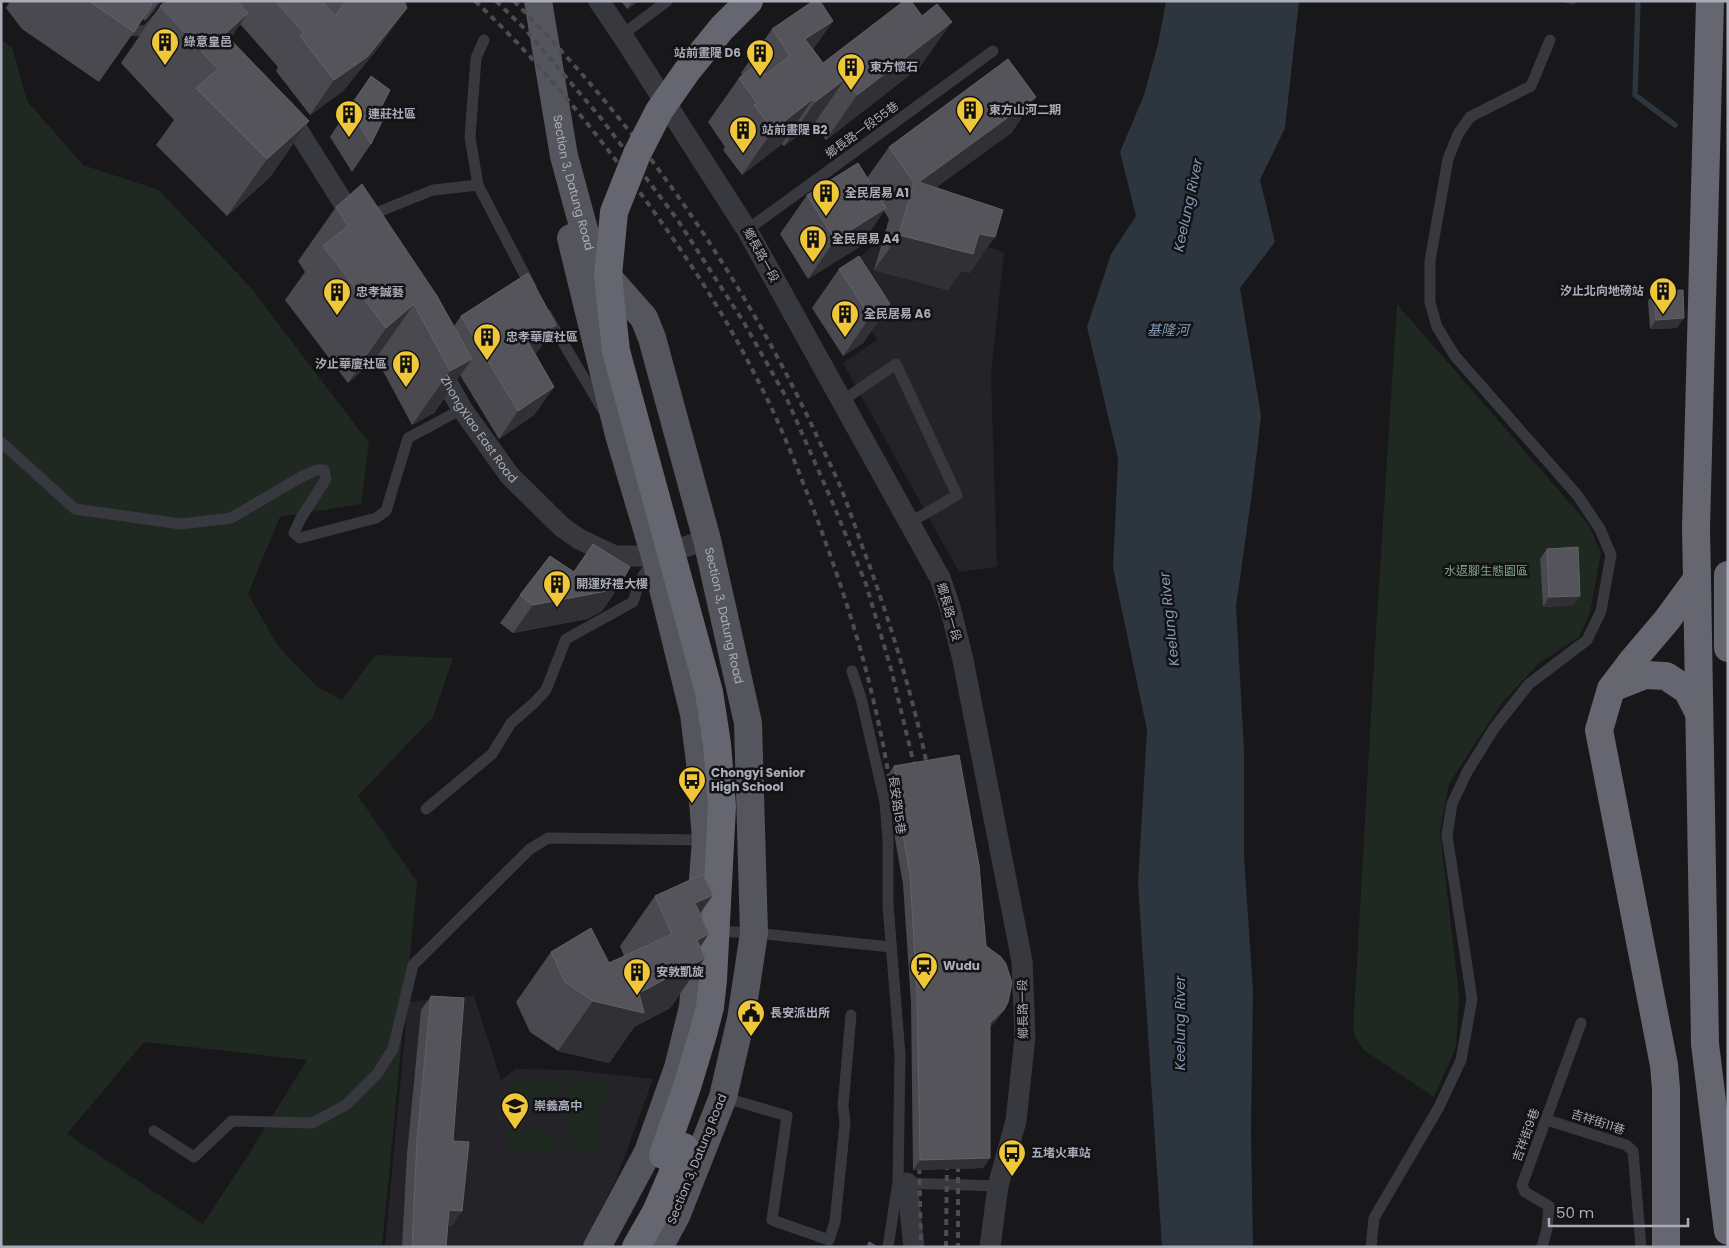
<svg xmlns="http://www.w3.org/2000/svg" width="1729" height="1248" font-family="Poppins,'Noto Sans TC',sans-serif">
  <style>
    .built { fill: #242327 }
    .green { fill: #1f2821; fill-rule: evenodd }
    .water { fill: #2d353e }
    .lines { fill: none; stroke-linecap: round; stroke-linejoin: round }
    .stream { stroke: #2d353e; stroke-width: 5.5 }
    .lane { stroke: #38393f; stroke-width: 11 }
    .street { stroke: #38393f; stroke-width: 21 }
    .primary { stroke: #55555d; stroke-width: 28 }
    .highway { stroke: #65666f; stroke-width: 28 }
    .rail { stroke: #4b4d53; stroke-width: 4; stroke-dasharray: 6 5; stroke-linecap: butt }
    .highway-bridge { stroke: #65666f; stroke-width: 28 }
    .wall { fill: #49494f }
    .shaded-wall { fill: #313135 }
    .building { fill: #54545a; stroke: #616269 }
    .labels { text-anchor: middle; stroke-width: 5; stroke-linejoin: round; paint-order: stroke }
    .poi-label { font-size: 12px; font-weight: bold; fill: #aaadb9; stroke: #131215; text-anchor: start }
    .street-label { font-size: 12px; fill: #aaadb9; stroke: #131215 }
    .park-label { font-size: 12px; fill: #81a487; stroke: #131215 }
    .water-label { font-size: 14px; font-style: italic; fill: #8197b4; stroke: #131215 }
  </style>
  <rect width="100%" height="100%" fill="#18171a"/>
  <g class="built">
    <polygon points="905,219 1004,252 991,375 997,567 959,572 843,363 877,340 838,275"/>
    <polygon points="474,996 501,1080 516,1069 573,1070 653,1079 616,1180 581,1247 385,1247 408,1002"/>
  </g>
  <g class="green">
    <path d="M 1,40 L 12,47 L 27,101 L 83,165 L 159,190 L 252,289 L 369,443 L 361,504 L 280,517 L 248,594 L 278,646 L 316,686 L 342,700 L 375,655 L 453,658 L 433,717 L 358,796 L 417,882 L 382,1247 L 1,1247 ZM 144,1042 L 307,1060 L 250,1152 L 203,1224 L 67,1134 Z"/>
    <polygon points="1397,304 1589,525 1601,553 1590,613 1579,637 1538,664 1501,704 1449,784 1440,831 1459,994 1456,1047 1434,1097 1364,1050 1358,1042 1353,1031 1374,662"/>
    <polygon points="516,1077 561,1082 559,1107 513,1102"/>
    <polygon points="569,1079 606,1082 599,1150 562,1147"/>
    <polygon points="509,1128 557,1133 554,1155 507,1149"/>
  </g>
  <polygon class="water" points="1166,1 1299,1 1285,128 1260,180 1275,242 1240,288 1261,416 1252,493 1236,606 1244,751 1244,856 1253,991 1251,1133 1253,1247 1162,1247 1138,883 1147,730 1113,568 1118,458 1087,327 1111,254 1136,216 1120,152 1144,95 1158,44"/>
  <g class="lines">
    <polyline class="stream" points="1638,1 1635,95 1675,125"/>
    <g class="lane">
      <polyline points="119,30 146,31 174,1"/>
      <polyline points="622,35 667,1"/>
      <polyline points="478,185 531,287"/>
      <polyline points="368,216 433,190 478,185 470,137 476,58 484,40"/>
      <polyline points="747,230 993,51"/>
      <polyline points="546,314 603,410"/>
      <polyline points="842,401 896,364 957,495 909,523"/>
      <polyline points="1,442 75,509 181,524 231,518 301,477 316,470 324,470 326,479 301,518 294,533 300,538 376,518 386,511 408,438 462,409"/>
      <polyline points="852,671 861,698 885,802 888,839 888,905 900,1055 898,1182 888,1247"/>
      <polyline points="426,809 492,754 511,723 534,703 546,690 566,639 633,602 640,581 652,561"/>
      <polyline points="714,931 754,933 891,947"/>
      <polyline points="723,1097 787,1116 772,1220 829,1240 835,1222 845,1123 843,1106 851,1015"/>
      <polyline points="1547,1120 1626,1145 1633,1151 1641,1247"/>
      <polyline points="154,1131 194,1157 232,1121 312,1123 346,1105 377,1074 393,1049 413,965 530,849 548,838 706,840"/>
      <polyline points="902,1183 998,1186"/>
      <polyline points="1371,1247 1374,1218 1439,1107 1461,1060 1472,999 1447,835 1452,804 1467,772 1495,727 1529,684 1587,640 1601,611 1611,555 1600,529 1578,496 1455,356 1437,327 1430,302 1430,261 1448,159 1458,134 1470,117 1531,86 1550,40"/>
      <polyline points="1542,1247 1547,1229 1549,1206 1525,1192 1522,1185 1581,1023"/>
    </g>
    <g class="street">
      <polyline points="599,1 622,35 747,230 940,578 950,607 963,660 1022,961 1025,1037 1016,1121 998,1186 990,1247"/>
      <polyline points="285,110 358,226"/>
      <path id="s1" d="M 436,363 L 462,409 L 510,476 L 562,527 L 579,539 L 615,556 L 655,556 L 707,540"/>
      <polyline points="907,1183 914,1247"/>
    </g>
    <g class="primary">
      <path id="s2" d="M 538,1 L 564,156 L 592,259 L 644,318 L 652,338 L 707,540 L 748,723 L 754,933 L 741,1019 L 723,1097 L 676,1216 L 659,1247"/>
      <polyline points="571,238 619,435 655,556 694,714 700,762 706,840 693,1007 678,1068 648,1152 597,1247"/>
    </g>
    <g class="highway">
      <polyline points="1710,1 1696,528 1697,579 1705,1044 1728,1231"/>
      <polyline points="1728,575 1728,648"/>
      <polyline points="1612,688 1645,675 1666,676 1687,690 1699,713"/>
      <polyline points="636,1247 656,1212 684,1147"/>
      <polyline points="1666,1247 1666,1089 1664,1065 1599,730 1611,689 1633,660 1667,620 1697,579"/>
    </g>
    <g class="rail">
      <path d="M 475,1 C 533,55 583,116 630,179 C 677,242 722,308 757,379 C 779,420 796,465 813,508 C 837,572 859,637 874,703 C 881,732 886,760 891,788"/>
      <polyline points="496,1 525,29 600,117 677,219 743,321 786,397 831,499 866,584 891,669 917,777"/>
      <path d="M 514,1 C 638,126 740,272 815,432 C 823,450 833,469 841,488 C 851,513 859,539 869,564 C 893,632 915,703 929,775"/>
      <polyline points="958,1155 958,1247"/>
      <polyline points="919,1157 921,1247"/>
      <polyline points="946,1247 947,1155"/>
    </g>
    <polyline class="highway-bridge" points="663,1155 687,1087 703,1034 710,1007 713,980 722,806 717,744 709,692 616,351 608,276 614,212 637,154 659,111 687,71 722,28 749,1"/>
  </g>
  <g class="wall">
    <polygon points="10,1 161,1 154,11 145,21 143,19 99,82 22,29 6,8"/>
    <polygon points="219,1 404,1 382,43 343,91 310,115 276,71 278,67 240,24 230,39 309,121 270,177 227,216 156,145 174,120 121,63 160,6"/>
    <polygon points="621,1 639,1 627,9"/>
    <polygon points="833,21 813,49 823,63 920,67 826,140 814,124 784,146 782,144 742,175 723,150 725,147 708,122 739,78 742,75 741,73 772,29"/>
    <polygon points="371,76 371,144 352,172 330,137 351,104"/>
    <polygon points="1036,97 1011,133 935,188 970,273 961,271 948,290 874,270 889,219 884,211 859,247 808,279 780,234 807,195 867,178 889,147"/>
    <polygon points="336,207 454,326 461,316 556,325 537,352 535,353 554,387 534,415 499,439 460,375 434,413 412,425 376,358 348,383 285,300 305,272 298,261"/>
    <polygon points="839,269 890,304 863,343 843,356 812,308"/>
    <polygon points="1655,292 1677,328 1650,329 1648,301"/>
    <polygon points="593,544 621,583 602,611 587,619 513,633 500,623 520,595 574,571"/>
    <polygon points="1547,549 1573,605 1543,607 1540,559"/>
    <polygon points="894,766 986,946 997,1020 990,1027 990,1158 983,1168 913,1170 911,1003 903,884 895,839 892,801 887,776"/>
    <polygon points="655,896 700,913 700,947 705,958 670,1008 634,1027 609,1063 558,1051 530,1032 516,1002 551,952 609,963 624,956 620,946"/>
    <polygon points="431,996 452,1226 448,1225 446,1247 402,1247 407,1154 421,1010"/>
  </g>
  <g class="shaded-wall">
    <polygon points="159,1 161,1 154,11 145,21"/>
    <polygon points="633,1 639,1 627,9"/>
    <polygon points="1558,1 1576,1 1574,5"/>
    <polygon points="407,8 382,43 343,91 310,115 334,80"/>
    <polygon points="248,13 213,63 225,34"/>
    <polygon points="833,21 802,65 805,39"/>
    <polygon points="952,22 920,67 826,140 857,95"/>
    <polygon points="845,79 814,124 784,146 815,102"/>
    <polygon points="1036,97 1011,133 907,209 919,182"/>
    <polygon points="813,99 782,144 742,175 773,130"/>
    <polygon points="309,121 270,177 227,216 267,159"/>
    <polygon points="886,208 859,247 808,279 835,240"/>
    <polygon points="979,234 995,237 970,273 961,271 948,290 874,270 899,235"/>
    <polygon points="414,304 376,358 348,383 386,328"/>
    <polygon points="890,304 863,343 843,356 870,317"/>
    <polygon points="1684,318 1677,328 1650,329 1656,320"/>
    <polygon points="556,325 537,352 509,370 528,342"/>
    <polygon points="472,359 434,413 412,425 450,371"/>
    <polygon points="554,387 534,415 499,439 518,411"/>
    <polygon points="621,583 602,611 587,619 513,633 533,605"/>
    <polygon points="1580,596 1573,605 1543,607 1549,597"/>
    <polygon points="713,895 678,945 695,903"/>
    <polygon points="709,934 685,969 705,958 670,1008 634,1027 609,1063 558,1051 593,1001 639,993 697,940"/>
    <polygon points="1004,1010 997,1020 983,1033 990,1023"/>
    <polygon points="990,1158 983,1168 913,1170 920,1160"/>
    <polygon points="449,1210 462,1211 452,1226 439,1224"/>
  </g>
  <g class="building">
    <polygon points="89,1 148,1 152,4 134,32"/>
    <polygon points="166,1 237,1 248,13 225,34 309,121 267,159 196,88 218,69 160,6"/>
    <polygon points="275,1 322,1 335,16 346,1 404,1 407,8 367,57 334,80 300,36 304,33"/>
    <polygon points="813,1 820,1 833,21 805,39 823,63 904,1 911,1 922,16 937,4 952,22 857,95 845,79 815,102 813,99 773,130 754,105 757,103 739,78 757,65 765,75 790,56 772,29"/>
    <polygon points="1008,59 1036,97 919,182 1003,210 995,237 979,234 973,254 899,235 914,183 889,147"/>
    <polygon points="371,76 390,90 382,106 387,111 371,144 349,109"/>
    <polygon points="858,163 886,208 835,240 807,195"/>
    <polygon points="362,184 437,296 472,359 450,371 414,304 386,328 323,246 348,226 336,207"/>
    <polygon points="859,256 890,304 870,317 839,269"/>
    <polygon points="528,273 556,325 528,342 554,387 518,411 461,316"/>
    <polygon points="1683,290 1684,318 1656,320 1655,292"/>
    <polygon points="593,544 630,567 621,583 607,591 533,605 520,595 550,556 574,572"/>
    <polygon points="1578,547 1580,596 1549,597 1547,549"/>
    <polygon points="959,755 979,865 986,946 1001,957 1006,964 1012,983 1008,1002 1004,1010 990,1023 990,1158 920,1160 917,994 910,874 902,829 899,792 894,766"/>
    <polygon points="703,874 713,895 695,903 709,934 697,940 705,958 639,993 644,1013 593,1001 565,982 551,952 591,928 609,963 672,934 655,896"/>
    <polygon points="431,996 464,998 453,1141 469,1142 462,1211 449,1210 446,1247 412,1247 417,1140"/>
    <polygon points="869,1242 878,1247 867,1247"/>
  </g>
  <defs>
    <g id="building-pin" transform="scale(1.4375)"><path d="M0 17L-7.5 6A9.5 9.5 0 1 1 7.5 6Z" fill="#f0c739" stroke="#131215"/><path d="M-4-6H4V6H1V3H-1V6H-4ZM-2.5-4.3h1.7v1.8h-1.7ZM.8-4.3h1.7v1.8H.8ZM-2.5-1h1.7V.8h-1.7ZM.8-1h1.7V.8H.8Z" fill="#111"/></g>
    <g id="bus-pin" transform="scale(1.4375)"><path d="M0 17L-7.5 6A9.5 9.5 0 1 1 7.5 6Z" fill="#f0c739" stroke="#131215"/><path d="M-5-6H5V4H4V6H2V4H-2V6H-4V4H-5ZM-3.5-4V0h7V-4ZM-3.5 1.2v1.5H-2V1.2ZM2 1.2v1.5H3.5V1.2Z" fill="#111"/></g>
    <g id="station-pin" transform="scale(1.4375)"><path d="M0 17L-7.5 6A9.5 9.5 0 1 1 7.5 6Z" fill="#f0c739" stroke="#131215"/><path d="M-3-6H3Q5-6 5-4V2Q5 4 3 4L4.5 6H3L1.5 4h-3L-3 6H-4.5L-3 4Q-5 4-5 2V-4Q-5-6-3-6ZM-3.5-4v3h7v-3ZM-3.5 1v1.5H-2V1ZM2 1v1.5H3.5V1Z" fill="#111"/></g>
    <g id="civic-pin" transform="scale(1.4375)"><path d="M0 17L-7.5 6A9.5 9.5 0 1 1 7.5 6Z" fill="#f0c739" stroke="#131215"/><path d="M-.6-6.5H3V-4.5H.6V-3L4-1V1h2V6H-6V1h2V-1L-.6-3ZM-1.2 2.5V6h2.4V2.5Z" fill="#111"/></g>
    <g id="school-pin" transform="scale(1.4375)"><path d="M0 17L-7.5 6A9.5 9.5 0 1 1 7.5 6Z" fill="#f0c739" stroke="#131215"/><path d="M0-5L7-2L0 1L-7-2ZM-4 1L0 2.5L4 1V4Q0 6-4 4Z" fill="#111"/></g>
  </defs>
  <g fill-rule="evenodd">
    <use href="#building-pin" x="165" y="42"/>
    <use href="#building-pin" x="760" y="53"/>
    <use href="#building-pin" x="851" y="67"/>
    <use href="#building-pin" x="970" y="110"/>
    <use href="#building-pin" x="349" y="114"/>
    <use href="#building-pin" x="743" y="130"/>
    <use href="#building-pin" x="826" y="193"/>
    <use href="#building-pin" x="813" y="239"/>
    <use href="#building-pin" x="1663" y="291"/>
    <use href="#building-pin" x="337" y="292"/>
    <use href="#building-pin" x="845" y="314"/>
    <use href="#building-pin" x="487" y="337"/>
    <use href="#building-pin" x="406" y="364"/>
    <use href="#building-pin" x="557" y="584"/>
    <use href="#bus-pin" x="692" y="780"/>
    <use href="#station-pin" x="924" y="966"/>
    <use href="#building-pin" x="637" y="972"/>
    <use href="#civic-pin" x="751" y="1013"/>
    <use href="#school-pin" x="515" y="1106"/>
    <use href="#bus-pin" x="1012" y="1153"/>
  </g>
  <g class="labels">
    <g class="poi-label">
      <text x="184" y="46">綠意皇邑</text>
      <text x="741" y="57" text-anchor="end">站前畫隄 D6</text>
      <text x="870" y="71">東方懷石</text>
      <text x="989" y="114">東方山河二期</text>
      <text x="368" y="118">連莊社區</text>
      <text x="762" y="134">站前畫隄 B2</text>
      <text x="845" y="197">全民居易 A1</text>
      <text x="832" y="243">全民居易 A4</text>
      <text x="1644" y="295" text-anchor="end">汐止北向地磅站</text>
      <text x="356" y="296">忠孝誠藝</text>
      <text x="864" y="318">全民居易 A6</text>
      <text x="506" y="341">忠孝華廈社區</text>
      <text x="387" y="368" text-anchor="end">汐止華廈社區</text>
      <text x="576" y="588">開運好禮大樓</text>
      <text x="711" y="777">Chongyi Senior<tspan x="711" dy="14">High School</tspan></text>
      <text x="943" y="970">Wudu</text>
      <text x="656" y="976">安敦凱旋</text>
      <text x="770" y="1017">長安派出所</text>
      <text x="534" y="1110">崇義高中</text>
      <text x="1031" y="1157">五堵火車站</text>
    </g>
    <g class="street-label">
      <text transform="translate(862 130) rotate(-36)" y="4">鄉長路一段55巷</text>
      <text dy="4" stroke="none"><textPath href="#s2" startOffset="185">Section 3, Datung Road</textPath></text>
      <text transform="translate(761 255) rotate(61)" y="4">鄉長路一段</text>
      <text dy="4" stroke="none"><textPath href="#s1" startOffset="79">ZhongXiao East Road</textPath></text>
      <text transform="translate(949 612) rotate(74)" y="4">鄉長路一段</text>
      <text dy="4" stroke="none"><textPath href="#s2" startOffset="651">Section 3, Datung Road</textPath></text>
      <text transform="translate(897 805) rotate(82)" y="4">長安路15巷</text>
      <text transform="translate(1023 1009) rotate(-91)" y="4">鄉長路一段</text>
      <text transform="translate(1598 1122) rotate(18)" y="4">吉祥街11巷</text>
      <text transform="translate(1526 1135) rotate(-70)" y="4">吉祥街9巷</text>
      <text transform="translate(697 1159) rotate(-68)" y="4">Section 3, Datung Road</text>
    </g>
    <g class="park-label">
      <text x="1486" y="575">水返腳生態園區</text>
    </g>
    <g class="water-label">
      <text transform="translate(1188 205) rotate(-78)" y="5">Keelung River</text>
      <text x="1168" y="335">基隆河</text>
      <text transform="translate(1169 619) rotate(-96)" y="5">Keelung River</text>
      <text transform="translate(1180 1023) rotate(-90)" y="5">Keelung River</text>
    </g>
  </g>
  <rect width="1729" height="1248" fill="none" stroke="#aaadb9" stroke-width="5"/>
  <path d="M1549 1218v8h139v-8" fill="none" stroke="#aaadb9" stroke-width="2.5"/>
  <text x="1556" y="1218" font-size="15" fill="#aaadb9" stroke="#131215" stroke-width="4" paint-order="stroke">50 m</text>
</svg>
